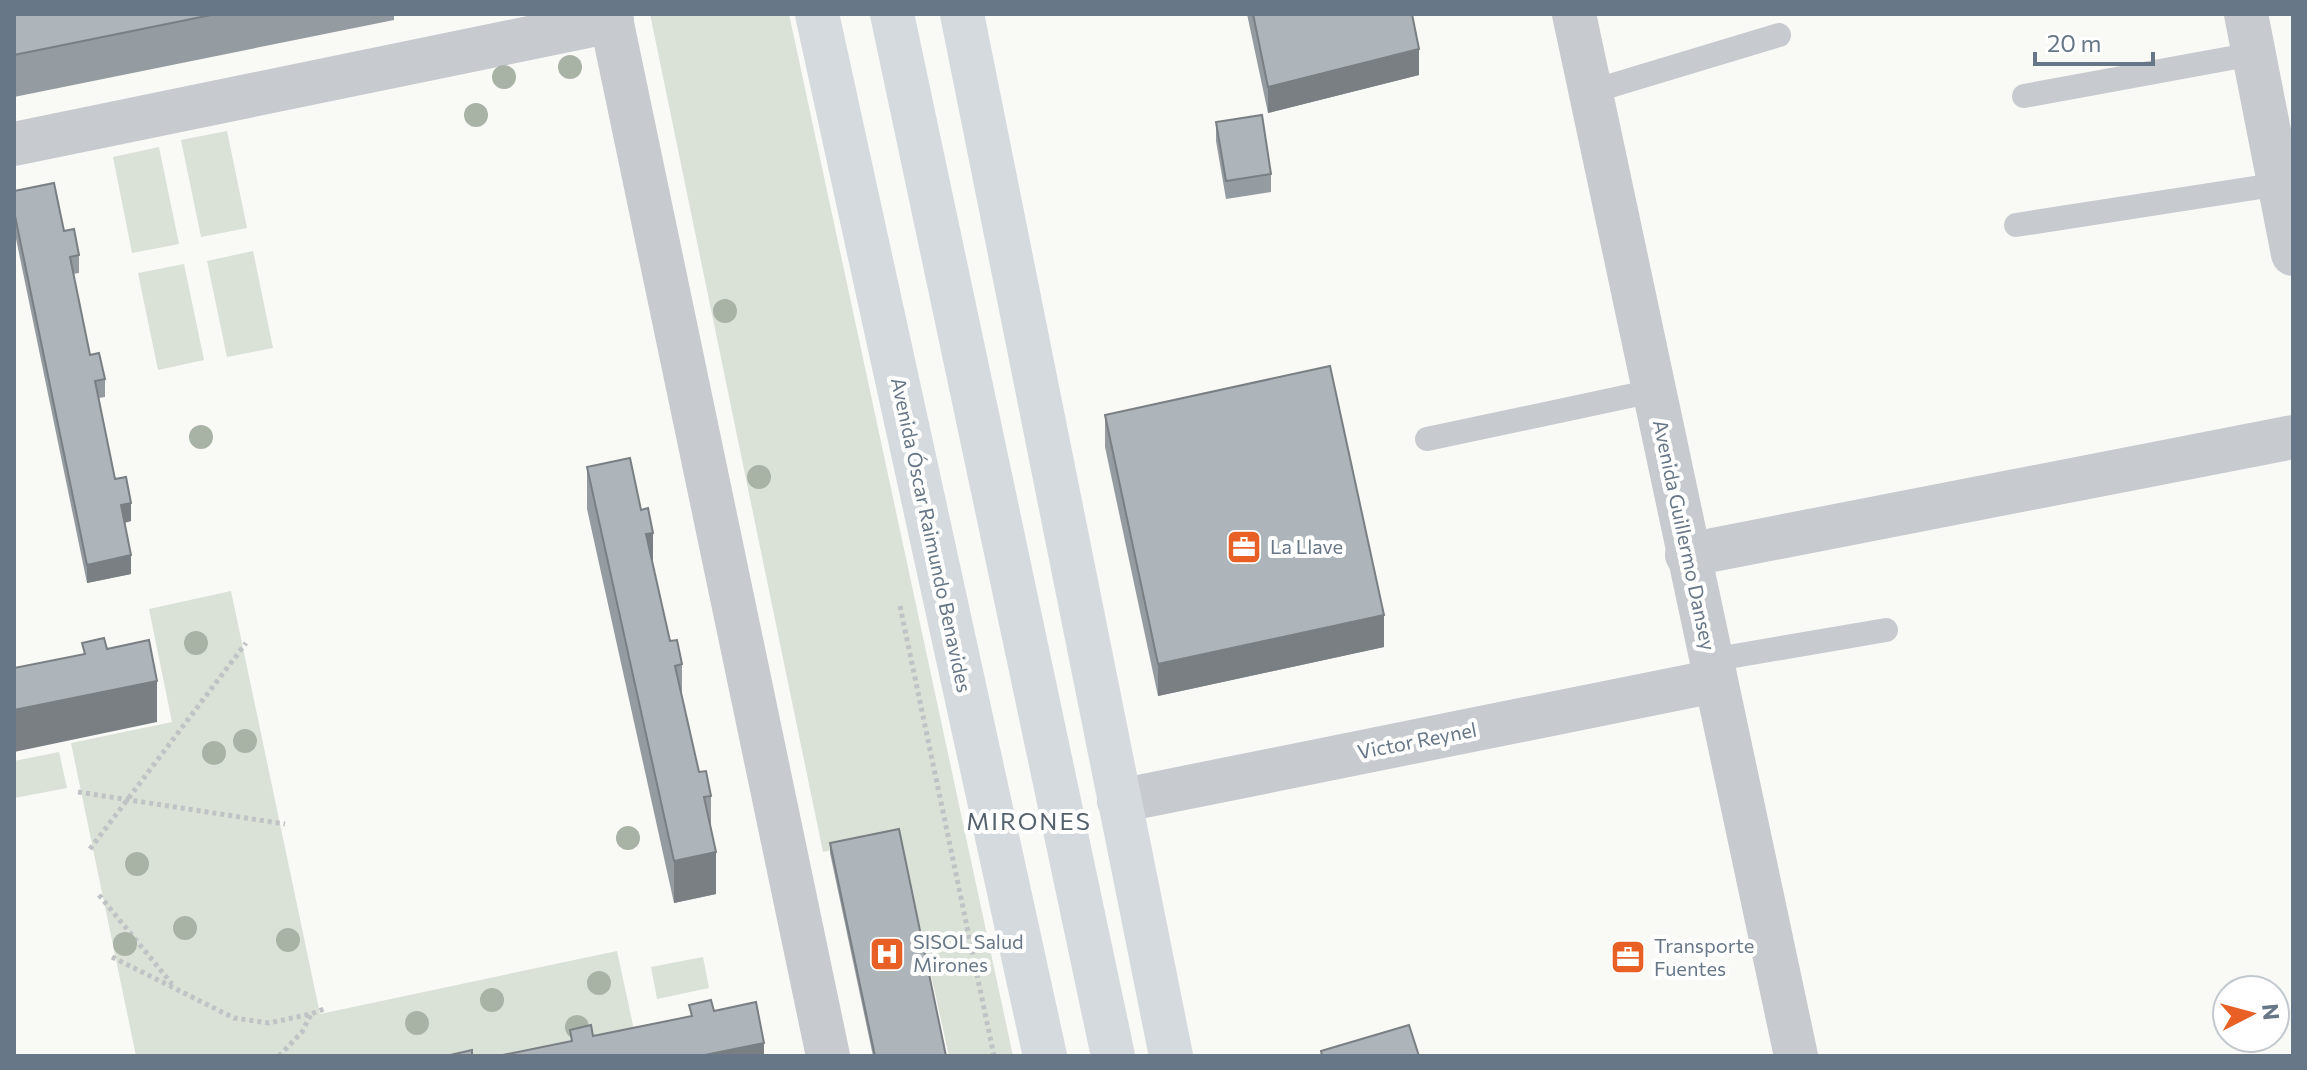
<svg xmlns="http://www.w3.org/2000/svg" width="2307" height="1070" font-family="Commissioner,sans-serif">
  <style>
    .green { fill: #dae1d7 }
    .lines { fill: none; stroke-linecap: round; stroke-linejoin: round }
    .path { stroke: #c0c3c5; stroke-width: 5; stroke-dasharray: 4 4; stroke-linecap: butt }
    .service { stroke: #c7cace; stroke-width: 24 }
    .minor { stroke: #c7cace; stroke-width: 44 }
    .tertiary { stroke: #c7cace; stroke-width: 44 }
    .secondary { stroke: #d5dade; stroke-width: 44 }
    .primary { stroke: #d5dade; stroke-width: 44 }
    .tree { fill: #a8b3a5 }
    .wall { fill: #959ca1 }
    .shaded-wall { fill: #797f83 }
    .building { fill: #adb5bb; stroke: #797f83; stroke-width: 2 }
    .labels { text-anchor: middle; stroke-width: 8; stroke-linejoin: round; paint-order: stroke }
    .street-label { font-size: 20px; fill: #677788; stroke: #fff }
    .poi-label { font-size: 20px; fill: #677788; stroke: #fff; text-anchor: start }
    .quarter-label { font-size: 24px; letter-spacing: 2px; fill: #55616d; stroke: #fff }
  </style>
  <rect width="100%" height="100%" fill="#f9f9f6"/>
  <g class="green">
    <polygon points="650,14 789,14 1013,1056 949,1056 900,835 823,852"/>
    <polygon points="227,131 247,228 201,237 181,140"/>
    <polygon points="159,147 179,244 132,253 113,157"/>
    <polygon points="253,251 273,348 227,357 207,261"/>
    <polygon points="184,264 204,360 158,370 138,273"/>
    <polygon points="231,591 320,1014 617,951 639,1053 624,1056 136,1056 71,743 172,722 149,609"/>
    <polygon points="59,752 67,788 14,798 14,761"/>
    <polygon points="703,957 709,988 657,999 651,967"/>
  </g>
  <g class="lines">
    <g class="path">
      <polyline points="900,606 994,1056"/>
      <polyline points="78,792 285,824"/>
      <polyline points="90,849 246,643"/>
      <polyline points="99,895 172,984"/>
      <polyline points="112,957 234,1018 269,1023 311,1014 324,1009"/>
      <polyline points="279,1056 302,1032 311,1014"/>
    </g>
    <g class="service">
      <polyline points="1590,92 1779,35"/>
      <polyline points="2024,96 2253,54"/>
      <polyline points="2016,225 2280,184"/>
      <polyline points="1427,439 1653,391"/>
      <polyline points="1711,660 1886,630"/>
    </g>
    <g class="minor">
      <polyline points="1574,14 1796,1056"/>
      <polyline points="2246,14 2293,254"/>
      <polyline points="14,144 612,21"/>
      <polyline points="1687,555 2293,437"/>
      <polyline points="1119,801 1715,681"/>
    </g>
    <polyline class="tertiary" points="610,14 828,1056"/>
    <polyline class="secondary" points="962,14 1171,1056"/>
    <g class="primary">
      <polyline points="817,14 1045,1056"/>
      <polyline points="892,14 1113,1056"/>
    </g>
  </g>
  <g class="tree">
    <circle cx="570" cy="67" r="12"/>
    <circle cx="504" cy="77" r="12"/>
    <circle cx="476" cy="115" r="12"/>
    <circle cx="725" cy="311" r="12"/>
    <circle cx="201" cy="437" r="12"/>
    <circle cx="759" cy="477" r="12"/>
    <circle cx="196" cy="643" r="12"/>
    <circle cx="245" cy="741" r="12"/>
    <circle cx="214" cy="753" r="12"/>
    <circle cx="628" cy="838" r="12"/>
    <circle cx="137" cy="864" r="12"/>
    <circle cx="185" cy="928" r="12"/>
    <circle cx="288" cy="940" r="12"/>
    <circle cx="125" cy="944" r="12"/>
    <circle cx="599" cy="983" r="12"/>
    <circle cx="492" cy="1000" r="12"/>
    <circle cx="417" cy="1023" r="12"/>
    <circle cx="577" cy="1027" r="12"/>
  </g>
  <g class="wall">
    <polygon points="14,14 394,14 394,20 14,97"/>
    <polygon points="1247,14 1412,14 1419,75 1268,113"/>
    <polygon points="1216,122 1271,174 1271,192 1226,199 1216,141"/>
    <polygon points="14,191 64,231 79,255 79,273 73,274 90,355 105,379 105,397 99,398 115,479 131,521 125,523 131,574 87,583 14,229"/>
    <polygon points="1105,415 1384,647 1158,696 1105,447"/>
    <polygon points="587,467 653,564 670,641 682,664 682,696 699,772 711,796 711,828 716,894 674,903 587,509"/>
    <polygon points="830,843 946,1056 873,1056 830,853"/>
  </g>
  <g class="shaded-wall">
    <polygon points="1419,49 1419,75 1268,113 1268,87"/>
    <polygon points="131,503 131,521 121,523 121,505"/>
    <polygon points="653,533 653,574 646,534"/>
    <polygon points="131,555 131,574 87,583 87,565"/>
    <polygon points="1384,615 1384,647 1158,696 1158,664"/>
    <polygon points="157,681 157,722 14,752 14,710"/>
    <polygon points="716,852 716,894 674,903 674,861"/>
    <polygon points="764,1043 764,1056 700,1056"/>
  </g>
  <g class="building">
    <polygon points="14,14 216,14 14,55"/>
    <polygon points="1253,14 1412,14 1419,49 1268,87"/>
    <polygon points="1262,115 1271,174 1226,181 1216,122"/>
    <polygon points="54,183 64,231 74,229 79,255 70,257 90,355 99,353 105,379 95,381 115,479 126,477 131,503 121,505 131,555 87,565 14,211 14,191"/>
    <polygon points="1330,366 1384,615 1158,664 1105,415"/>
    <polygon points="630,458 641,510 648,508 653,533 646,534 670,641 677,640 682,664 675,666 699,772 706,771 711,796 704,797 716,852 674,861 587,467"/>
    <polygon points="104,638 107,649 149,640 157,681 14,710 14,668 85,654 82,643"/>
    <polygon points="899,829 946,1056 875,1056 830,843"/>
    <polygon points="711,1000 714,1011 756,1002 764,1043 700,1056 498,1056 572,1041 570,1030 591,1025 593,1036 692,1016 689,1005"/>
    <polygon points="1409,1025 1419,1056 1322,1056 1321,1051"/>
    <polygon points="472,1050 472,1056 450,1056 450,1055"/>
  </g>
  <defs>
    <g id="office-square" transform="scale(1.8)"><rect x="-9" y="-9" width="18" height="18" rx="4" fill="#e96027" stroke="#fff"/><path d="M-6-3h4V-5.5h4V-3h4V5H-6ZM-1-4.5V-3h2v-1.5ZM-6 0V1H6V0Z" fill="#fff"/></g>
    <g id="hospital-square" transform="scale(1.8)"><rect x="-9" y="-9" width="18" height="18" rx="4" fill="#e96027" stroke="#fff"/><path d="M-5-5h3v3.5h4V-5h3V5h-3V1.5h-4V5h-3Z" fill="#fff"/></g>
  </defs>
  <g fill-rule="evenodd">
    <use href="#office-square" x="1244" y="547"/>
    <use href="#hospital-square" x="887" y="954"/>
    <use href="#office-square" x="1628" y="957"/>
  </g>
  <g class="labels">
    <g class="street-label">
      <text transform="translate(931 535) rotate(78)" y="7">Avenida Óscar Raimundo Benavides</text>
      <text transform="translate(1684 535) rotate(78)" y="7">Avenida Guillermo Dansey</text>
      <text transform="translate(1417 741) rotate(-11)" y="7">Victor Reynel</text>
    </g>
    <g class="poi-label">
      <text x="1270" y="554">La Llave</text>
      <text x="913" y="949">SISOL Salud<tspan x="913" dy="23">Mirones</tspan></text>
      <text x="1654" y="953">Transporte<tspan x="1654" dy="23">Fuentes</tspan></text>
    </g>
    <g class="quarter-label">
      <text x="1029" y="830">MIRONES</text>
    </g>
  </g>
  <rect width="2307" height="1070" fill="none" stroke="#677788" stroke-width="32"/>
  <g transform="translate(2251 1014) rotate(84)"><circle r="38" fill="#ffffff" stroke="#c2c9cf" stroke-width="2"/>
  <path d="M0-6L14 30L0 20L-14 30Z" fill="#e96027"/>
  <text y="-12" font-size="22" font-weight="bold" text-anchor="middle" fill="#677788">N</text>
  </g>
  <path d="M2035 52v12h118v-12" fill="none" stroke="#677788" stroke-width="4"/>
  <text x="2047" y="52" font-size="24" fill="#677788" stroke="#ffffff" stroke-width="6" paint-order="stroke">20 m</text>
</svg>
